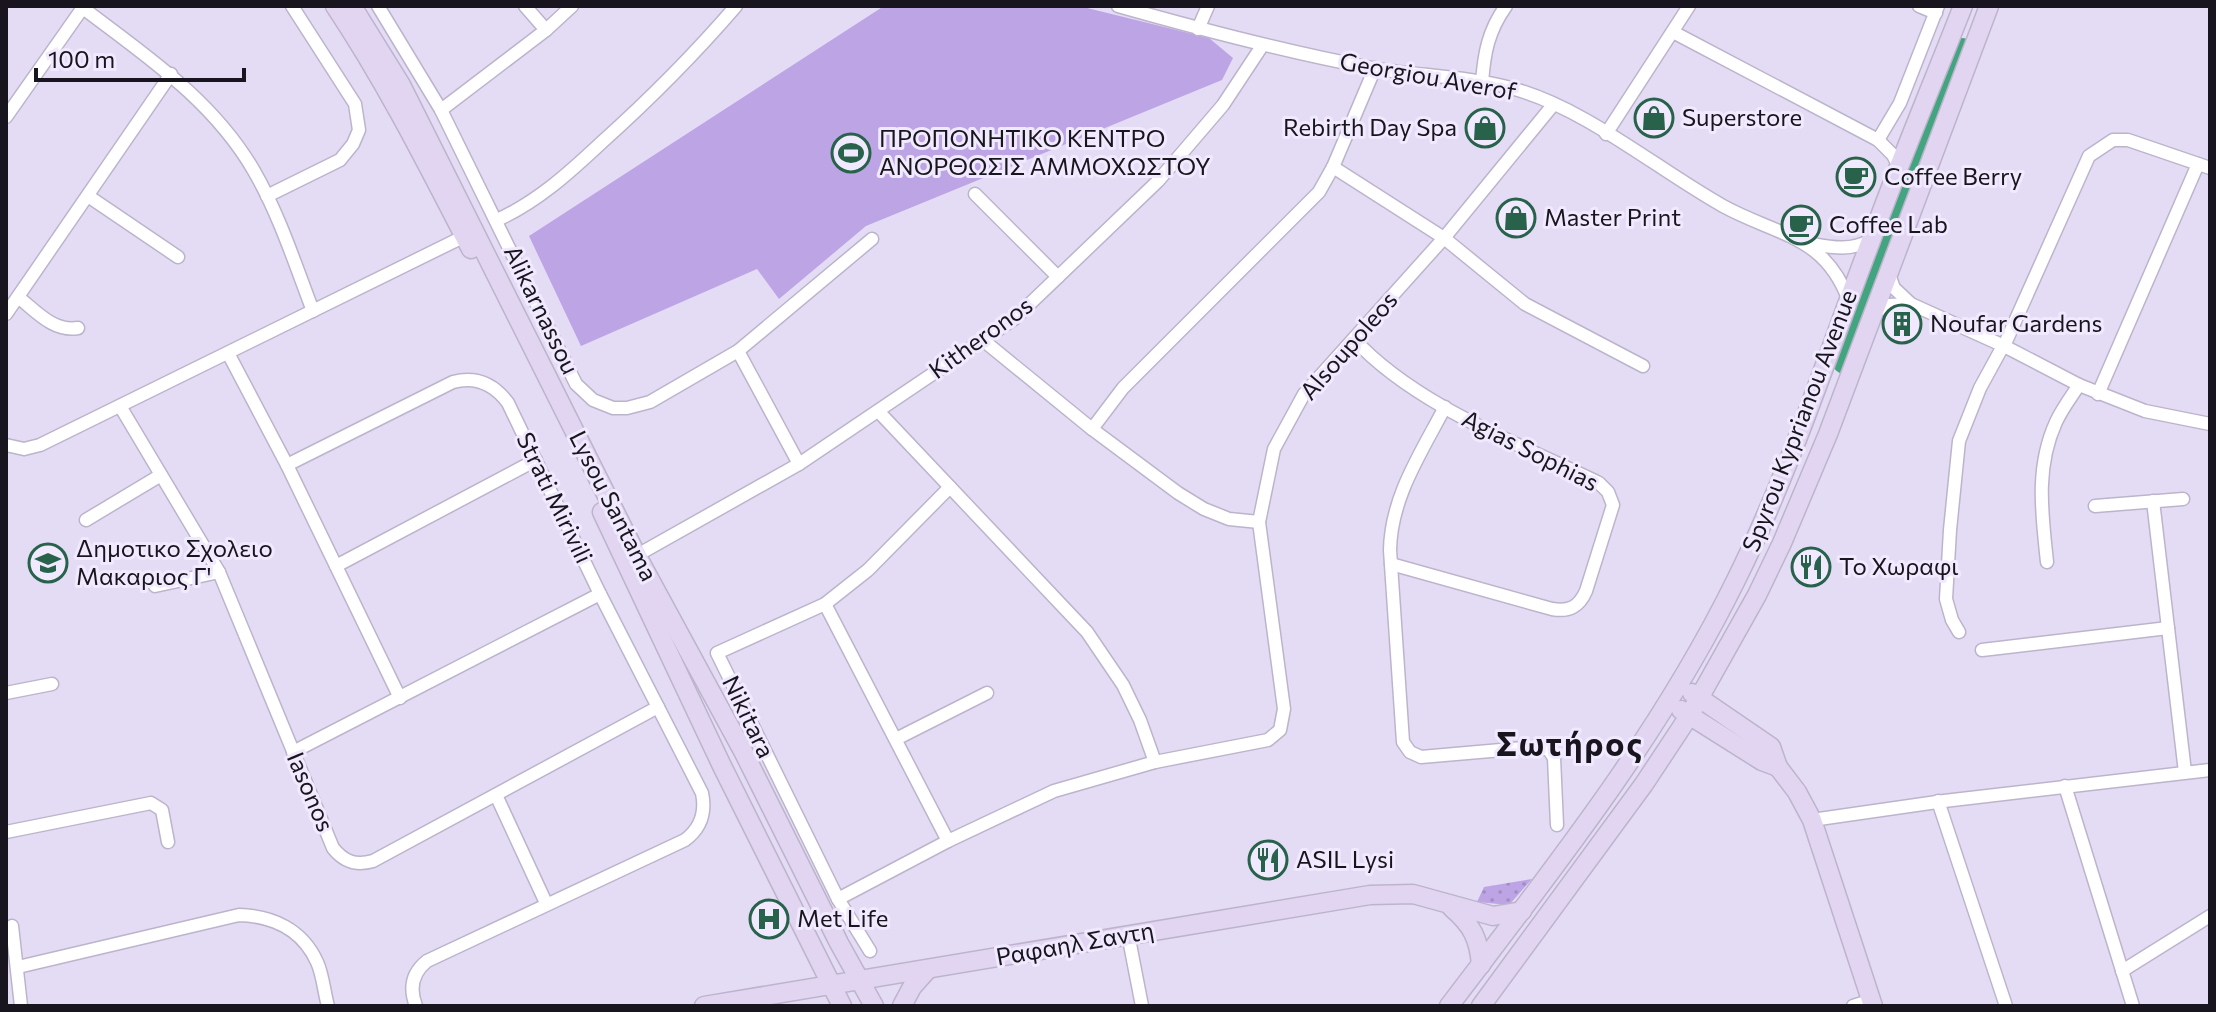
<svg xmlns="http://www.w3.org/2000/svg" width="2216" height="1012" font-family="Commissioner,sans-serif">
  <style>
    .grass { fill: url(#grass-dots) }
    .pitch { fill: #bda4e4 }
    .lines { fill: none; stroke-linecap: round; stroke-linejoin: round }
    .river { stroke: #43a580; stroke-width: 26 }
    .street-casing { stroke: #bdb4cc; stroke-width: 15 }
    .secondary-casing { stroke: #bdb4cc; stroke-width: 21 }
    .street { stroke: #fff; stroke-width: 12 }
    .secondary { stroke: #e1d5f2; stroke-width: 18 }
    .labels { text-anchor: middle; stroke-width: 6; stroke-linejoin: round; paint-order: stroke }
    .street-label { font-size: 24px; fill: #18151e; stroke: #f1eafe }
    .poi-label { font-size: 24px; fill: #18151e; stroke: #f1eafe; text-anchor: start }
    .district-label { font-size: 32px; font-weight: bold; letter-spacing: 2px; fill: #18151e; stroke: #f1eafe }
  </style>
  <defs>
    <pattern id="grass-dots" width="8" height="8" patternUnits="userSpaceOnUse" patternTransform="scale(2)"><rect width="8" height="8" fill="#bda4e4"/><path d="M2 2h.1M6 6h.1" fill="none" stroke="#a28cc3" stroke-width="1.8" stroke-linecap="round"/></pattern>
  </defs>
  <rect width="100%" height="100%" fill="#e4dcf5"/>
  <polygon class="grass" points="1532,879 1509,905 1477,902 1484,887"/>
  <polygon class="pitch" points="884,6 1079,6 1209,38 1233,58 1222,80 866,226 779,299 757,269 581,346 529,236"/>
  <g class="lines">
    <polyline class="river" points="1845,361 1962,51"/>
    <g class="street-casing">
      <g id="street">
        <polyline points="378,6 441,110 576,384 593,400 613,408 627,408 650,402 738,351 872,239"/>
        <polyline points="525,6 546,30"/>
        <path d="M 1118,6 C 1203,30 1286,52 1372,68 C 1418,76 1466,76 1511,88 C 1586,108 1655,168 1723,206 C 1778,236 1825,235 1849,301"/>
        <polyline points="1919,6 1936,13"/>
        <path d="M 83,8 C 146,56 213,100 254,171 C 279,214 295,264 313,311"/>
        <polyline points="1198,29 1208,6"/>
        <polyline points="1673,32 1878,140 1893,155 1899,167"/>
        <path d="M 1482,83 C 1484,54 1488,31 1506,6"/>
        <polyline points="441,110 546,30 572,6"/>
        <polyline points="6,117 84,6"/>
        <polyline points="1606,134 1689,6"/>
        <polyline points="1878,140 1900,103 1938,6"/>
        <polyline points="1333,167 1444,238 1525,304 1643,366"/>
        <polyline points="975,194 1058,277"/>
        <polyline points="88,196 178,257"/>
        <polyline points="267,196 340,160 353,144 359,130 355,104 292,6"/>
        <path d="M 497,220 C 537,202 569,173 601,143 C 650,99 693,56 736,6"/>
        <path d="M 1807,243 C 1830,247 1849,252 1871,240"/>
        <polyline points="1888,272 1894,288 1911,304 2004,346 2079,385 2145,411 2210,424"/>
        <path d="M 18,297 C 36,311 53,332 78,328"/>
        <polyline points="1873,313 1889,305 1911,304"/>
        <polyline points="6,314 171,74"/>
        <path d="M 1354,339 C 1413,404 1519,444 1599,483 L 1608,492 L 1613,505 L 1586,591 C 1579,607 1569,612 1552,609 L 1391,564"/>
        <polyline points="984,341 1092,429 1178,493 1204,509 1229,519 1259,522"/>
        <polyline points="2004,346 2089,156 2113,140 2128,140 2210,168"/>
        <polyline points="738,351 799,464"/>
        <polyline points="228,353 287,465 400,698"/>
        <polyline points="2098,394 2198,164"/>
        <path d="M 120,406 L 219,572 L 333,848 C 344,862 356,866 373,861 L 658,707"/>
        <path d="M 1445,407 C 1421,453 1391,497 1390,550 L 1403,742 L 1410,752 L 1421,757 L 1536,747 L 1549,750 L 1554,758 L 1557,825"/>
        <polyline points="879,412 1087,632 1123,685 1140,720 1155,762"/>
        <polyline points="1092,429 1123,388 1319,192 1333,167 1375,68"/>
        <polyline points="6,445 24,449 40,445 469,234"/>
        <path d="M 287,465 L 453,382 C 476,376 494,384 508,403 L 600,594 L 702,793 C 706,812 701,828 685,840 L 427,961 C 412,973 409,988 416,1006"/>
        <polyline points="2153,501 2185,772"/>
        <polyline points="2095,506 2183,499"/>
        <polyline points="86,520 161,475"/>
        <polyline points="632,558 799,464 1014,319 1158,181 1223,105 1262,46"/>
        <path d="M 2047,562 C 2042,514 2035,468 2056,422 C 2062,409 2071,397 2079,385"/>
        <polyline points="336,566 536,460"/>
        <polyline points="155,586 219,572"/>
        <polyline points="825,604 948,841"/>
        <polyline points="1959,632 1952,620 1946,599 1950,530 1959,441 1980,388 2003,346"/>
        <polyline points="1982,650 2168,628"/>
        <polyline points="6,693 52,684"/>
        <polyline points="896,739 987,693"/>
        <polyline points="293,752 600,594"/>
        <polyline points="2065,786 2133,1006"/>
        <polyline points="496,795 546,903"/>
        <polyline points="1938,801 2006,1006"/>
        <polyline points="1812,820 1944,801 2210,770"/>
        <polyline points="6,832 151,803 162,810 168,842"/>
        <polyline points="838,899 948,841 1054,791 1155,762 1268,740 1280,730 1284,709 1259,522 1274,449 1304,394 1444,238 1553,105"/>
        <polyline points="12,926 21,1006"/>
        <polyline points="1128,934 1142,1006"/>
        <polyline points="870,951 838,899 717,653 825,604 868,570 950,487"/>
        <path d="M 18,967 L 239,915 C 272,916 302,929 317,962 C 323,975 324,992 328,1006"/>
        <polyline points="2122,971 2210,916"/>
        <polyline points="1853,1006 1872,1000"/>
      </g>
    </g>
    <g class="secondary-casing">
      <g id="secondary">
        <path d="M 335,6 C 387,84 428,166 471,249"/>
        <polyline points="352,6 401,85 637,556 744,753 839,943 874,1006"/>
        <polyline points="602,512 722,766 842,1006"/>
        <polyline points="1692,693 1771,747 1778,767 1797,792 1812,820 1873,1006"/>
        <polyline points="1681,710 1762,761 1778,767"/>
        <path d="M 1452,908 C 1472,925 1479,939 1481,965"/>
        <polyline points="704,1006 1370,895 1413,894 1493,916 1522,911"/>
        <polyline points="902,1006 912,987 928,969"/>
        <path d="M 1449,1006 C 1553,869 1660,735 1736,580 C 1790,471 1827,356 1870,243 C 1899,163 1932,85 1963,6"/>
        <polyline points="1481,1006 1644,784 1689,716 1757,595 1782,543 1828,434 1989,6"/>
      </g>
    </g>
    <use href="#street" class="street"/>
    <use href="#secondary" class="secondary"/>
  </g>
  <defs>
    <g id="shop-ring" transform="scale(2)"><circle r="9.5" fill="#f1eafe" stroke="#28624b" stroke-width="1.5"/><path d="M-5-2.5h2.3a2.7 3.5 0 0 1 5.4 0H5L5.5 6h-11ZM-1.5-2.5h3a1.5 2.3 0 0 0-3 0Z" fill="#28624b"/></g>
    <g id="stadium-ring" transform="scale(2)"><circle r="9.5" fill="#f1eafe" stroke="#28624b" stroke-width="1.5"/><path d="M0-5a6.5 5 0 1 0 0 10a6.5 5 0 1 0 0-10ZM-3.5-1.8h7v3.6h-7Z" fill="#28624b"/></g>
    <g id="cafe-ring" transform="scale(2)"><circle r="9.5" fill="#f1eafe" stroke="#28624b" stroke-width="1.5"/><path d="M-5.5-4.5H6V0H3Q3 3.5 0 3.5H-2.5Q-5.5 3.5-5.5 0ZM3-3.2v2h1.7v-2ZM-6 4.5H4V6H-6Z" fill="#28624b"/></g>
    <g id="building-ring" transform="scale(2)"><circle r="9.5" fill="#f1eafe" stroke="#28624b" stroke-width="1.5"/><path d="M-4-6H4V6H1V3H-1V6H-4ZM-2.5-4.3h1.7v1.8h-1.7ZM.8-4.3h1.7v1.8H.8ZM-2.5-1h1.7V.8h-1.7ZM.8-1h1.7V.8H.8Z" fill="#28624b"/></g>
    <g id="school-ring" transform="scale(2)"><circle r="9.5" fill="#f1eafe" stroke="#28624b" stroke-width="1.5"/><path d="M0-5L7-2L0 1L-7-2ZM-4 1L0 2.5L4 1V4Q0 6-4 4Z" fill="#28624b"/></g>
    <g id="restaurant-ring" transform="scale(2)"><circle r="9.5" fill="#f1eafe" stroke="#28624b" stroke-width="1.5"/><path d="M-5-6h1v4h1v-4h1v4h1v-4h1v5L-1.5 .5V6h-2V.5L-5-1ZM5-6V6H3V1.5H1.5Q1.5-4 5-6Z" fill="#28624b"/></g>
    <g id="hospital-ring" transform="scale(2)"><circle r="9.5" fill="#f1eafe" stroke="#28624b" stroke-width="1.5"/><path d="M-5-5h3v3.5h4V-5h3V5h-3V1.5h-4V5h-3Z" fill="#28624b"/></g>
  </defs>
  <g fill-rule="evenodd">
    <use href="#shop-ring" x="1654" y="118"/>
    <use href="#shop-ring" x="1485" y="128"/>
    <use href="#stadium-ring" x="851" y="153"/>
    <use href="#cafe-ring" x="1856" y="177"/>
    <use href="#shop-ring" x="1516" y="218"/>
    <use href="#cafe-ring" x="1801" y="225"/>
    <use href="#building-ring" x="1902" y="324"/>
    <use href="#school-ring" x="48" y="563"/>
    <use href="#restaurant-ring" x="1811" y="567"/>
    <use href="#restaurant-ring" x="1268" y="860"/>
    <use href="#hospital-ring" x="769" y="919"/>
  </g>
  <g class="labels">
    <g class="street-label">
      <text transform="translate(1428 77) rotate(10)" y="8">Georgiou Averof</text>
      <text transform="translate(541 310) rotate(64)" y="8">Alikarnassou</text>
      <text transform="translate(981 338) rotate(-36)" y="8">Kitheronos</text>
      <text transform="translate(1349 346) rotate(-49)" y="8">Alsoupoleos</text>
      <text transform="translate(1800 421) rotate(-69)" y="8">Spyrou Kyprianou Avenue</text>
      <text transform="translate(1530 451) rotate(27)" y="8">Agias Sophias</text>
      <text transform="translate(554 498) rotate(64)" y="8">Strati Mirivili</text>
      <text transform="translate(613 506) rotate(63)" y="8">Lysou Santama</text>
      <text transform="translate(748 717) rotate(64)" y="8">Nikitara</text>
      <text transform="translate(310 792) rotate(67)" y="8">Iasonos</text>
      <text transform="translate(1075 944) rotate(-10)" y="8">Ραφαηλ Σαντη</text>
    </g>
    <g class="poi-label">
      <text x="1682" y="126">Superstore</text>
      <text x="1457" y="136" text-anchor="end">Rebirth Day Spa</text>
      <text x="879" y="147">ΠΡΟΠΟΝΗΤΙΚΟ ΚΕΝΤΡΟ<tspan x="879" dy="28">ΑΝΟΡΘΩΣΙΣ ΑΜΜΟΧΩΣΤΟΥ</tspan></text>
      <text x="1884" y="185">Coffee Berry</text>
      <text x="1544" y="226">Master Print</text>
      <text x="1829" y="233">Coffee Lab</text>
      <text x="1930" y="332">Noufar Gardens</text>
      <text x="76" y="557">Δημοτικο Σχολειο<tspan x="76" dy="28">Μακαριος Γ'</tspan></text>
      <text x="1839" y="575">Το Χωραφι</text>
      <text x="1296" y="868">ASIL Lysi</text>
      <text x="797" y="927">Met Life</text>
    </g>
    <g class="district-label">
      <text x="1570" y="756">Σωτήρος</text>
    </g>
  </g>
  <rect width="2216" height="1012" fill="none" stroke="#18151e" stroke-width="16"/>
  <path d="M36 68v12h208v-12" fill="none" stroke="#18151e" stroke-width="4"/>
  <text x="48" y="68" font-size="24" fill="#18151e" stroke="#f1eafe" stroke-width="6" paint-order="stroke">100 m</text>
</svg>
